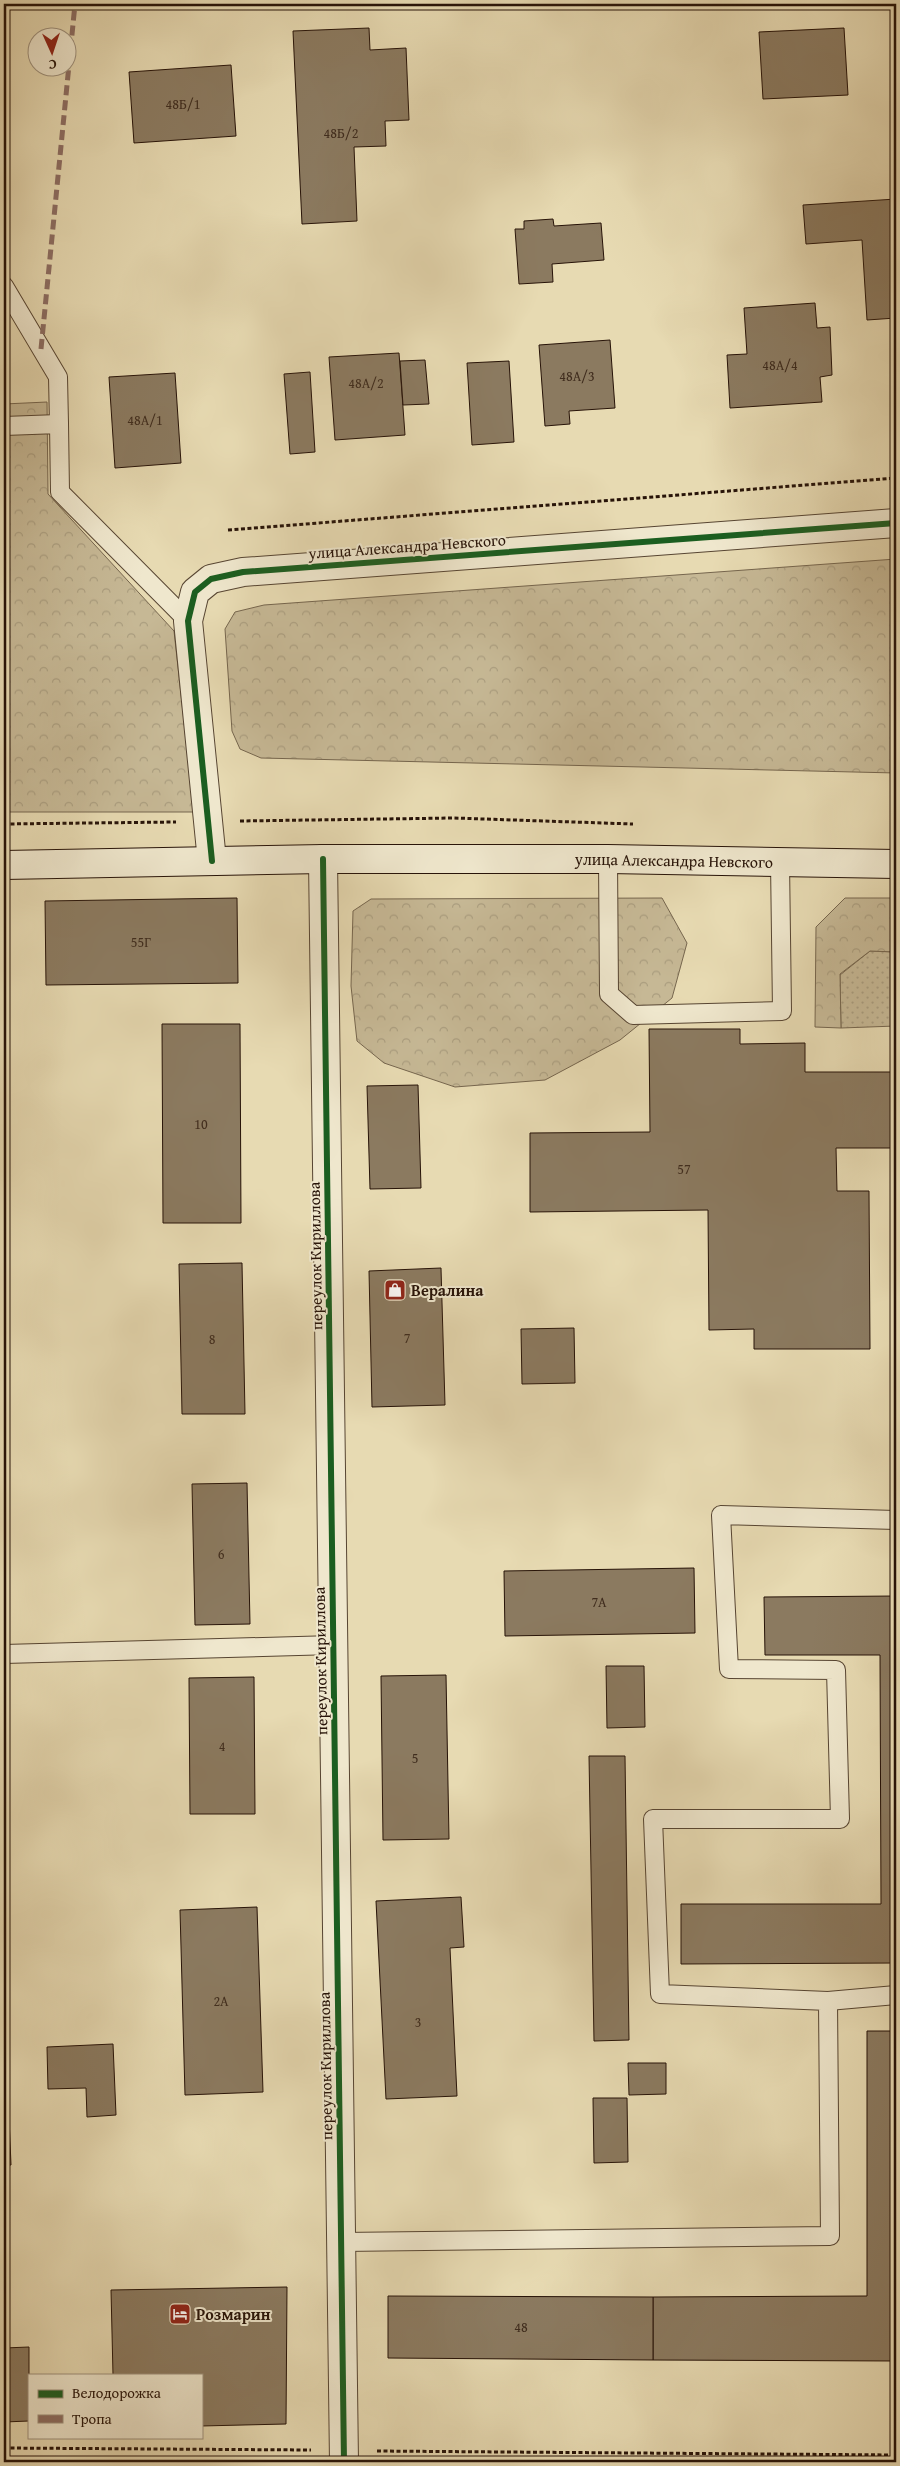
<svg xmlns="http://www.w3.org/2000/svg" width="900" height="2466" font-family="'Gentium Book Plus',serif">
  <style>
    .grass { fill: url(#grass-dots); stroke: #76664e }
    .forest { fill: url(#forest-crowns); stroke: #76664e }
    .building { fill: #8b7a60; stroke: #271308 }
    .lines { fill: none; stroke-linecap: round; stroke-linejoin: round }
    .service-casing { stroke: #574532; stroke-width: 20 }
    .minor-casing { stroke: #574532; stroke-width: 30 }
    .secondary-casing { stroke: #271308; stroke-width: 30 }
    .path { stroke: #271308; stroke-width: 3; stroke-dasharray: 4 2.5; stroke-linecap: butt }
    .service { stroke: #efe7cd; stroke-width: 18 }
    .minor { stroke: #efe7cd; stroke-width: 28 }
    .secondary { stroke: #efe7cd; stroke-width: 28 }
    .quiet { stroke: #8d6e63; stroke-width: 5; stroke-dasharray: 10 5; stroke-linecap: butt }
    .cycleway-casing { stroke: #efe7cd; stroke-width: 9 }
    .cycleway { stroke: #1b5e20; stroke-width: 6 }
    .labels { text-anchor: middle; stroke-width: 4; stroke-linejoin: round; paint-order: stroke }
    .number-label { font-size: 14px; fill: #402d1e }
    .street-label { font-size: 16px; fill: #271308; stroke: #efe7cd }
    .poi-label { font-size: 16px; font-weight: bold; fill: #271308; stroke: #efe7cd; text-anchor: start }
  </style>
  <defs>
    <pattern id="grass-dots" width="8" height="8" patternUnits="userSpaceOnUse" patternTransform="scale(1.25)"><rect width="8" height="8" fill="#c6b895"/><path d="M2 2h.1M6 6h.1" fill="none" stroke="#aa9d7f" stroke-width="1.8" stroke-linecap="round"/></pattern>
    <pattern id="forest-crowns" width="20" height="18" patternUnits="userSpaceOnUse" patternTransform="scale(1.25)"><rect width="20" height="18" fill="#c6b895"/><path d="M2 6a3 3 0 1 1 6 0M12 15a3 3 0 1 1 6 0" fill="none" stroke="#aa9d7f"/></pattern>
  </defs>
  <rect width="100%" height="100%" fill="#e7dab2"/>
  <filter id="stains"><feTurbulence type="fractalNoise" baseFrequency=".004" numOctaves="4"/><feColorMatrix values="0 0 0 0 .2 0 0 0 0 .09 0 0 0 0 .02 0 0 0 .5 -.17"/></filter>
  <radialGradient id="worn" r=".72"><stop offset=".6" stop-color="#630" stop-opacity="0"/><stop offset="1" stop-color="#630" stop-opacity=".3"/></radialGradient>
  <polygon class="grass" points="870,951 896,952 896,1026 841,1028 840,975"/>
  <g class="forest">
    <polygon points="47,402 48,494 174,631 194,812 4,812 4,404"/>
    <polygon points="896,559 896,773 261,758 240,749 232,731 225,629 235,612 264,605"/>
    <polygon points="662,898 687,943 672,998 620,1040 545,1080 455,1087 384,1063 357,1041 351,986 353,911 371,899"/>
    <polygon points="845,898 896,898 896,952 870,951 840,974 841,1028 815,1027 816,927"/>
  </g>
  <g class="building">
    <polygon points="369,28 370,50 406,48 409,120 385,121 386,146 354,147 357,221 302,224 293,31"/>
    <polygon points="844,28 848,95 763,99 759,32"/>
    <polygon points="231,65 236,136 134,143 129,72"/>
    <polygon points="896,199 896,318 867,320 862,240 806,244 803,205"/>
    <polygon points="553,219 554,226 601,223 604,260 552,264 553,282 519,284 515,229 524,229 524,221"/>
    <polygon points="815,303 817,328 830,327 832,375 820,377 822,402 730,408 727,355 747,354 744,308"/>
    <polygon points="610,340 615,408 569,411 570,424 545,426 539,345"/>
    <polygon points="399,353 405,435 335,440 329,357"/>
    <polygon points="425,360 429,404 403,405 400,361"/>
    <polygon points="509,361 514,442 472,445 467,363"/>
    <polygon points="310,372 315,452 290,454 284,374"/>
    <polygon points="175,373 181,463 115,468 109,377"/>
    <polygon points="237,898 238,983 46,985 45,901"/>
    <polygon points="162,1024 240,1024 241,1223 163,1223"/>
    <polygon points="649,1029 740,1029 740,1044 805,1043 805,1072 896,1072 896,1148 836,1148 837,1191 869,1191 870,1349 754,1349 754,1329 709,1330 708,1210 530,1212 530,1133 650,1132"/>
    <polygon points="418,1085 421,1188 370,1189 367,1086"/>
    <polygon points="242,1263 245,1414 182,1414 179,1264"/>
    <polygon points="441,1268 445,1405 372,1407 369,1271"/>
    <polygon points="574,1328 575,1383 522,1384 521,1329"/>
    <polygon points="247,1483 250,1624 195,1625 192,1484"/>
    <polygon points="694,1568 695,1633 505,1636 504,1571"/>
    <polygon points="896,1596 896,1963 681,1964 681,1904 881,1904 880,1655 765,1655 764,1597"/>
    <polygon points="606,1666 644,1666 645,1727 607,1728"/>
    <polygon points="446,1675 449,1839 383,1840 381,1676"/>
    <polygon points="254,1677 255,1814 190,1814 189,1678"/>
    <polygon points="589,1756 625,1756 629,2040 594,2041"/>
    <polygon points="461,1897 464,1947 450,1948 457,2096 386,2099 376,1901"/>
    <polygon points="257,1907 263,2092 185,2095 180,1910"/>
    <polygon points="867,2031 896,2031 896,2361 653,2360 653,2297 867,2296"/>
    <polygon points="113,2044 116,2115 87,2117 86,2088 48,2089 47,2047"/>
    <polygon points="628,2063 666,2063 666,2094 629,2095"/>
    <polygon points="4,2094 8,2094 11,2165 4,2165"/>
    <polygon points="593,2098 627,2098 628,2162 594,2163"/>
    <polygon points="287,2287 286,2424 201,2426 201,2375 113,2375 111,2290"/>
    <polygon points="388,2296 653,2297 653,2360 388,2358"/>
    <polygon points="29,2347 29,2421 4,2422 4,2348"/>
  </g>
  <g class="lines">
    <g class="service-casing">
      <g id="service">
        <polyline points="4,286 58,377 59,424"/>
        <polyline points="4,426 59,424 60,492 188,621"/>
        <polyline points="608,859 609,994 633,1015 782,1011 780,862"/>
        <polyline points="4,1654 334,1645"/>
        <polyline points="828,2001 896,1995"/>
        <polyline points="341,2242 830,2236 828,2001 660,1994 653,1819 840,1819 836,1670 729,1669 721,1515 896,1520"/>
      </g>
    </g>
    <g class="minor-casing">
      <g id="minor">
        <polyline points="323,859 344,2462"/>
        <polyline points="212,861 188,621 195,592 211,579 243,572 896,523"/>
      </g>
    </g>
    <g class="secondary-casing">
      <g id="secondary">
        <path id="s1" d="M 4,865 L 323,859 L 608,859 L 896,864"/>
      </g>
    </g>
    <g class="path">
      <polyline points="228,530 896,478"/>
      <polyline points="240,821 454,818 633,824"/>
      <polyline points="4,824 176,822"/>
      <polyline points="4,2448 311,2450"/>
      <polyline points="377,2451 896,2455"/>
    </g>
    <use href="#service" class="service"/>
    <use href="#minor" class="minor"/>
    <use href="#secondary" class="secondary"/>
    <polyline class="quiet" points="41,349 75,4"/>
    <g class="cycleway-casing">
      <g id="cycleway">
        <polyline points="323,859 344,2462"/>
        <polyline points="212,861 188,621 195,592 211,579 243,572 896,523"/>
      </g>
    </g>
    <use href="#cycleway" class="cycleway"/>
  </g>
  <defs>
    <g id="shop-square" transform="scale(1.125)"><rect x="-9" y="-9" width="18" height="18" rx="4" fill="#8f2418" stroke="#efe7cd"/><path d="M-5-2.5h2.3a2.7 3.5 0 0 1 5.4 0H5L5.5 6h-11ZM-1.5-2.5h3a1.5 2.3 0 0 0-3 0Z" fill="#fff"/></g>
    <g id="hotel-square" transform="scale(1.125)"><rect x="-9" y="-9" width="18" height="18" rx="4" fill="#8f2418" stroke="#efe7cd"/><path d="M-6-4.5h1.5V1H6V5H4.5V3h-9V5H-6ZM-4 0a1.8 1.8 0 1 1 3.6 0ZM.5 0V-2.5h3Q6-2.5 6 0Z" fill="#fff"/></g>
  </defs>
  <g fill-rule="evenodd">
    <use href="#shop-square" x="395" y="1290"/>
    <use href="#hotel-square" x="180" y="2314"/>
  </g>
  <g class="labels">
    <g class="number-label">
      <text x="183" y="109">48Б/1</text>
      <text x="341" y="138">48Б/2</text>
      <text x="780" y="370">48А/4</text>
      <text x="577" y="381">48А/3</text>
      <text x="366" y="388">48А/2</text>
      <text x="145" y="425">48А/1</text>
      <text x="141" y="947">55Г</text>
      <text x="201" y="1129">10</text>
      <text x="684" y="1174">57</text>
      <text x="407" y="1343">7</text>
      <text x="212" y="1344">8</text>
      <text x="221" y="1559">6</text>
      <text x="599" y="1607">7А</text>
      <text x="222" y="1751">4</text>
      <text x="415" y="1763">5</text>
      <text x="221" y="2006">2А</text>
      <text x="418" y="2027">3</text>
      <text x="521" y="2332">48</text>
    </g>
    <g class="street-label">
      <text transform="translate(407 546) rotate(-4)" y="6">улица Александра Невского</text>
      <text dy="6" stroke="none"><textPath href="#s1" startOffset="670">улица Александра Невского</textPath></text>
      <text transform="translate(315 1256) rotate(-91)" y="6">переулок Кириллова</text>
      <text transform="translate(320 1661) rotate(-91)" y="6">переулок Кириллова</text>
      <text transform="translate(325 2066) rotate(-91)" y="6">переулок Кириллова</text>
    </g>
    <g class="poi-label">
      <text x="411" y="1296">Вералина</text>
      <text x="196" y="2320">Розмарин</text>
    </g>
  </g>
  <rect width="900" height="2466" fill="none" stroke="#e7dab2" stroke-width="20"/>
  <rect x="5" y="5" width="890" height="2456" fill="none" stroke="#271308" stroke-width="2.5"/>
  <rect x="10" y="10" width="880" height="2446" fill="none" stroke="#271308"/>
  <rect x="28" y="2374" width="175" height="65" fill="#efe7cd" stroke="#9f927e"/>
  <rect x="38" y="2390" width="25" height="8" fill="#1b5e20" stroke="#9f927e"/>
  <text x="72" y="2398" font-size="15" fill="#271308">Велодорожка</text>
  <rect x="38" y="2415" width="25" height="8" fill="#8d6e63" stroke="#9f927e"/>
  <text x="72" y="2424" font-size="15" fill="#271308">Тропа</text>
  <g transform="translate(52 52) rotate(177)"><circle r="24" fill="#efe7cd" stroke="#9f927e"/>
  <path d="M0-4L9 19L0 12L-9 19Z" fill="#8f2418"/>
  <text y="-8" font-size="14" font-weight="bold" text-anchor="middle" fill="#271308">С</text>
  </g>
  <rect width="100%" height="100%" filter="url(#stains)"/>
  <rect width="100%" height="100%" fill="url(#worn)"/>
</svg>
